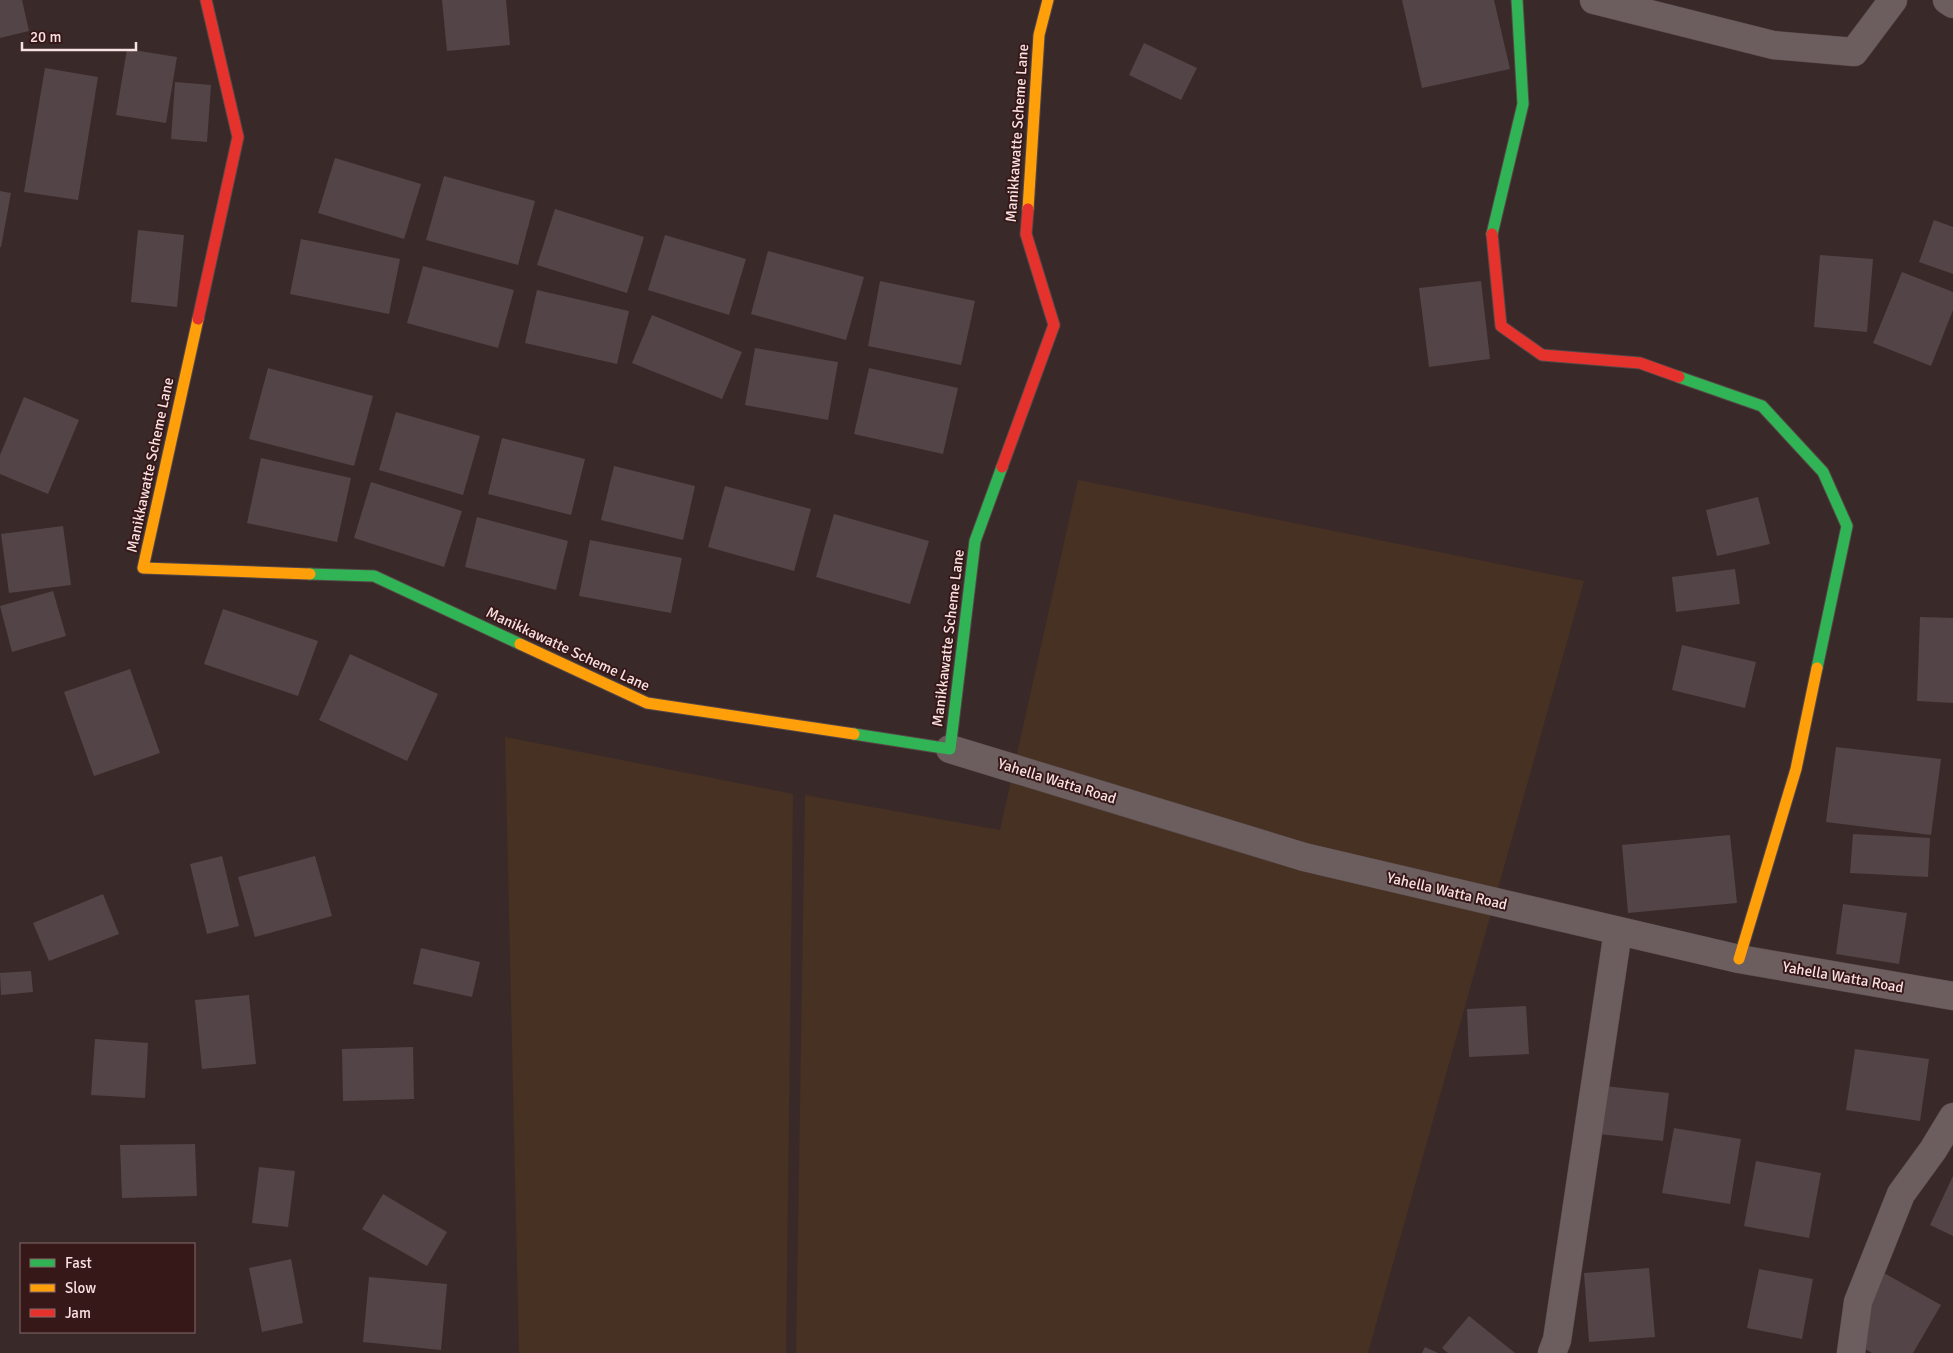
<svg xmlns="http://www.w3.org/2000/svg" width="1953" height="1353" font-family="Signika,sans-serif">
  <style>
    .green { fill: #473122 }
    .building { fill: #534447 }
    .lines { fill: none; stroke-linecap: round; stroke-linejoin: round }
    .street-casing { stroke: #574848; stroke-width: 29 }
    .fast-casing { stroke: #574848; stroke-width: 13 }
    .slow-casing { stroke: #574848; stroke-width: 13 }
    .jam-casing { stroke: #574848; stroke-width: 13 }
    .street { stroke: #6c5e5f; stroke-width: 28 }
    .fast { stroke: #30b455; stroke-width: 11 }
    .slow { stroke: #ff9f0a; stroke-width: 11 }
    .jam { stroke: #e5322d; stroke-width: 11 }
    .labels { text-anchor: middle; stroke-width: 4; stroke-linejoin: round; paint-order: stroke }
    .street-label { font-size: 15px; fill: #f8e1e1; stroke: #371819 }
  </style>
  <rect width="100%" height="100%" fill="#3a2929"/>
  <g class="green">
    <polygon points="1078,480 1584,581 1368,1353 796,1353 805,795 1000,830"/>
    <polygon points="505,737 793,794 786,1353 519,1353"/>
  </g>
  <g class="building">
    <polygon points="0,0 22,0 29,31 0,38"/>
    <polygon points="442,0 506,0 510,45 447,51"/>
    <polygon points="1402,0 1494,0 1510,69 1422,88"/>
    <polygon points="1144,43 1197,68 1181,100 1129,75"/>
    <polygon points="127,49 177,57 166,123 116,115"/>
    <polygon points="45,68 98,77 78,200 24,192"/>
    <polygon points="175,82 211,85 207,142 171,139"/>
    <polygon points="335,158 421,184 404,239 318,213"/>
    <polygon points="444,176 535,201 518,265 426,240"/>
    <polygon points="0,191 11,193 1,247 0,247"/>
    <polygon points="555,209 644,237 627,293 537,265"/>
    <polygon points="1934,220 1953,227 1953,274 1919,262"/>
    <polygon points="138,230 184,235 177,307 131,302"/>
    <polygon points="665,235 746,259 729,315 648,290"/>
    <polygon points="301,239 400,259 389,314 290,294"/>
    <polygon points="768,251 864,277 846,340 751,314"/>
    <polygon points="1820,255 1873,259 1867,332 1814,327"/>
    <polygon points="423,266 514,290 498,348 407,323"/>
    <polygon points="1902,272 1953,292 1953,310 1931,366 1873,343"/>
    <polygon points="880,281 975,301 961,365 868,346"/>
    <polygon points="1481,281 1490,359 1429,367 1419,288"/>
    <polygon points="537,290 629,311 617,364 525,343"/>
    <polygon points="652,315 742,352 722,399 632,363"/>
    <polygon points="755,348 838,362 828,420 745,405"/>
    <polygon points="268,368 373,396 354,466 249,439"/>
    <polygon points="869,368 958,388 943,454 854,434"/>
    <polygon points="24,397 79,420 48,494 0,474 0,455"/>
    <polygon points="396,412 480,436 463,495 379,470"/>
    <polygon points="502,438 585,459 571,515 488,494"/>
    <polygon points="261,458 351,478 337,542 247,523"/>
    <polygon points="614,466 695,486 683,540 601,520"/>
    <polygon points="371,482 462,511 444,567 354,538"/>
    <polygon points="725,486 811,509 794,571 708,547"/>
    <polygon points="1758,497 1770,544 1717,556 1706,510"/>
    <polygon points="834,514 929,541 910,604 816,577"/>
    <polygon points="477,517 568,541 556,590 465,567"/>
    <polygon points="63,526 71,585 9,593 1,534"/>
    <polygon points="590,540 682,558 671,613 579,596"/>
    <polygon points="1735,569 1740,604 1676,612 1672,577"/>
    <polygon points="53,591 66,636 12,652 0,606"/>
    <polygon points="223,609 318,641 298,696 204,664"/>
    <polygon points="1920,617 1953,618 1953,703 1917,701"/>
    <polygon points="1682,645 1756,662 1745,708 1672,690"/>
    <polygon points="350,654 438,694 407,761 319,720"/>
    <polygon points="130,669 160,753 94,776 64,692"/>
    <polygon points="1836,747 1941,759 1931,835 1826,822"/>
    <polygon points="1853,834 1930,838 1928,877 1850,873"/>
    <polygon points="1730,835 1737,903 1628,913 1622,845"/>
    <polygon points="222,856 239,926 207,934 190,864"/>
    <polygon points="315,856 332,916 255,937 238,877"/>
    <polygon points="103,894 119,934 49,961 33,923"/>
    <polygon points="1843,904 1907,913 1899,964 1836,954"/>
    <polygon points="421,948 480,962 472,997 413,984"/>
    <polygon points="31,971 33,992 1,995 0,973"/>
    <polygon points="249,995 256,1064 202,1069 195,1000"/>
    <polygon points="1526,1006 1529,1054 1469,1057 1467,1009"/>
    <polygon points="95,1039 148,1043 145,1098 91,1095"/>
    <polygon points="413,1047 414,1099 343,1101 342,1049"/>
    <polygon points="1855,1049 1929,1059 1920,1121 1846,1110"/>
    <polygon points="1604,1086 1669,1093 1663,1141 1599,1134"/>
    <polygon points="1674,1128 1741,1139 1730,1204 1662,1193"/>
    <polygon points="195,1144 197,1196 122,1198 120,1145"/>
    <polygon points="1756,1161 1821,1173 1809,1238 1744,1226"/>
    <polygon points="259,1167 295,1171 288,1227 252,1223"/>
    <polygon points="1953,1176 1953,1236 1930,1225"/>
    <polygon points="383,1194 447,1232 427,1266 362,1229"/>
    <polygon points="291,1259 303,1323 262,1332 249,1268"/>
    <polygon points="1649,1268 1655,1337 1589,1342 1584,1273"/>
    <polygon points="1759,1269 1813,1279 1802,1339 1747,1328"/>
    <polygon points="1884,1273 1941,1305 1913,1353 1872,1353 1846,1338"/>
    <polygon points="369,1277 447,1284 441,1350 363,1342"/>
    <polygon points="1469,1316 1515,1353 1448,1353 1442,1348"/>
    <polygon points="1425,1347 1438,1353 1422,1353"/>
  </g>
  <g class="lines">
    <g class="street-casing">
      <g id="street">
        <polyline points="1594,0 1773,45 1854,52 1893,0"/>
        <polyline points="1947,0 1953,4"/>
        <polyline points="950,749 1304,857 1739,959 1953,996"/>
        <polyline points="1552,1353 1557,1340 1618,931"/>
        <polyline points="1851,1353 1858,1302 1901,1194 1933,1150 1953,1117"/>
      </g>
    </g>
    <g class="fast-casing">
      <g id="fast">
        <polyline points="1492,234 1523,104 1517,0"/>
        <polyline points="1679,377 1762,406 1823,472 1847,526 1817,668"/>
        <polyline points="310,574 374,576 520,644"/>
        <polyline points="854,734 950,749 975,541 1002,467"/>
      </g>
    </g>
    <g class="slow-casing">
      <g id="slow">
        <polyline points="1028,209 1039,35 1048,0"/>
        <polyline points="198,319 143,568 310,574"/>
        <polyline points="520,644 647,703 854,734"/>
        <polyline points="1739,959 1796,769 1817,668"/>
      </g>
    </g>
    <g class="jam-casing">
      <g id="jam">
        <polyline points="1492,234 1501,326 1542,355 1640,363 1679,377"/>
        <polyline points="198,319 238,137 206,0"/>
        <polyline points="1002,467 1054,325 1026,234 1028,209"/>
      </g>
    </g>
    <use href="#street" class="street"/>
    <use href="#fast" class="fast"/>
    <use href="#slow" class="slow"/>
    <use href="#jam" class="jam"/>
  </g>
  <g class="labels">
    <g class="street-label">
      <text transform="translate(1017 133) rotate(-86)" y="5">Manikkawatte Scheme Lane</text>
      <text transform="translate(150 465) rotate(-78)" y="5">Manikkawatte Scheme Lane</text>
      <text transform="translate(948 638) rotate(-83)" y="5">Manikkawatte Scheme Lane</text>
      <text transform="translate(568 649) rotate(25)" y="5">Manikkawatte Scheme Lane</text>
      <text transform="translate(1057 781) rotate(17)" y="5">Yahella Watta Road</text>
      <text transform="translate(1447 891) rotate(13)" y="5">Yahella Watta Road</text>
      <text transform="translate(1843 977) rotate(10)" y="5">Yahella Watta Road</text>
    </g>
  </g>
  <rect x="20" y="1243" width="175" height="90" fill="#371819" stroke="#846869"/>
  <rect x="30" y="1259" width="25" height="8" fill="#30b455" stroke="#846869"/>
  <text x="65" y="1268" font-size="15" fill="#f8e1e1">Fast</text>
  <rect x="30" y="1284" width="25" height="8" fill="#ff9f0a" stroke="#846869"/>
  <text x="65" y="1293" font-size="15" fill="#f8e1e1">Slow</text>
  <rect x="30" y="1309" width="25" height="8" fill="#e5322d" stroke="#846869"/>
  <text x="65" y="1318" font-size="15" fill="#f8e1e1">Jam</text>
  <path d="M22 42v8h114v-8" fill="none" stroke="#f8e1e1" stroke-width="2.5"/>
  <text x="30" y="42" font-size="15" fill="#f8e1e1" stroke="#371819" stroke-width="4" paint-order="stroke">20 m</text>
</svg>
